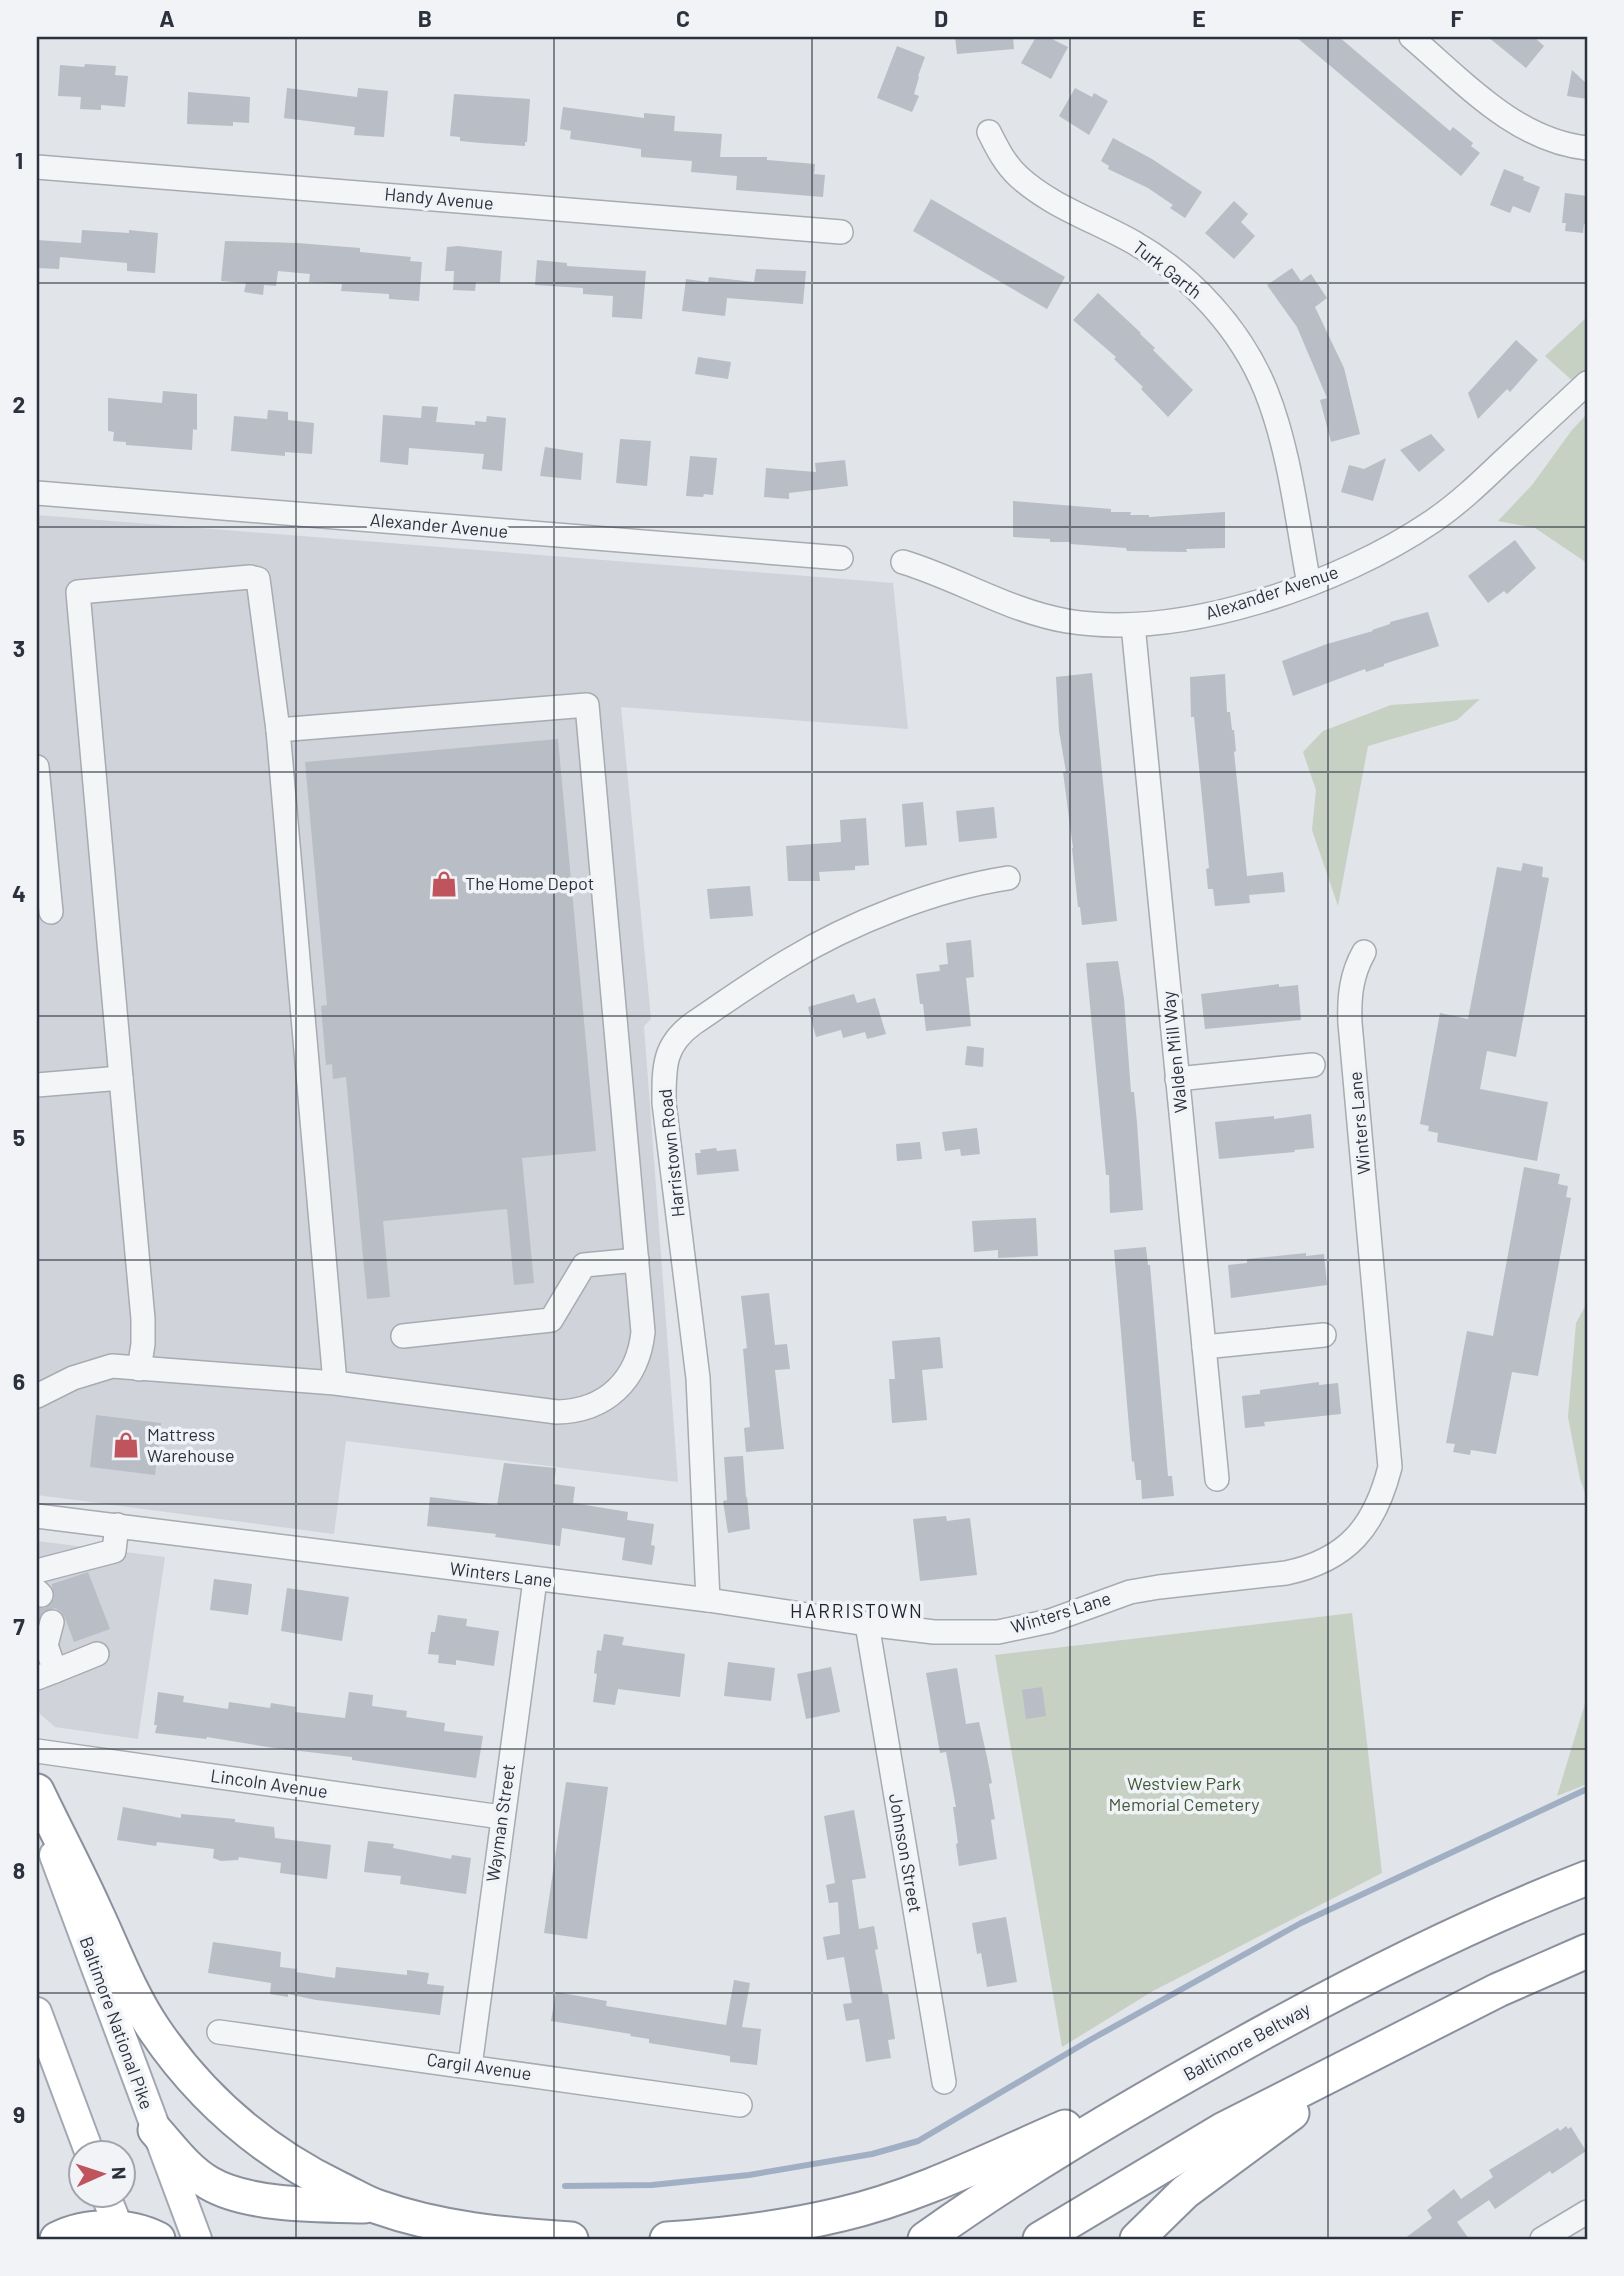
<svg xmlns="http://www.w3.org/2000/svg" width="1624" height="2276" font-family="Barlow,sans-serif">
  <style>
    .built { fill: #d0d3da }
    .green { fill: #c6d1c4 }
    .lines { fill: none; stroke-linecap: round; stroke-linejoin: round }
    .stream { stroke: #a1afc4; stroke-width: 6 }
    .building { fill: #b9bdc5 }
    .minor-tunnel { stroke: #bdc0c6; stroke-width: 23; stroke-dasharray: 23 11; stroke-linecap: butt }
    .minor-casing { stroke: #a7abb2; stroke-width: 26 }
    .major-casing { stroke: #a2a8b3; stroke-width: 32 }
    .highway-casing { stroke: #8a919d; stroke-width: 37 }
    .minor { stroke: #f4f5f7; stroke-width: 23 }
    .major { stroke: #fff; stroke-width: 28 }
    .highway { stroke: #fff; stroke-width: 33 }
    .grid { fill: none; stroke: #2c313e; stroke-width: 2; stroke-opacity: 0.55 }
    .labels { text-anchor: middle; stroke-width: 7; stroke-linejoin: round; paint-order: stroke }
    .street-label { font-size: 18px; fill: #2c313e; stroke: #f1f3f6 }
    .poi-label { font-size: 18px; fill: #2c313e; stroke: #f1f3f6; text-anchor: start }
    .park-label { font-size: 18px; fill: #3e593a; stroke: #f1f3f6 }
    .neighbourhood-label { font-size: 19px; letter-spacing: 2px; fill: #1e222f; stroke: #f1f3f6 }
    .neatline { fill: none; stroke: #2c313e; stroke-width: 2.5 }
    .grid-label { font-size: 23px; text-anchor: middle; font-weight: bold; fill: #2c313e }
  </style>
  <rect width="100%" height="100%" fill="#e1e4e8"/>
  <g class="built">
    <polygon points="37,515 893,583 908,729 621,707 651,1019 644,1026 678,1482 346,1441 334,1534 37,1495"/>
    <polygon points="37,1541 165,1557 138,1739 55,1727 40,1714 37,1707"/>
  </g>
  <g class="green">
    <polygon points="1587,317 1587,394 1545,356"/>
    <polygon points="1587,414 1587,563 1535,528 1498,521 1532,485 1572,430"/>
    <polygon points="1480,699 1457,720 1368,746 1338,906 1312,830 1316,790 1303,752 1323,731 1391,705"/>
    <polygon points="1587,1303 1587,1498 1580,1479 1568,1417 1576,1323"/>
    <polygon points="1352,1613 1382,1873 1153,1991 1062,2047 995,1655"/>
    <polygon points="1587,1697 1587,1784 1557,1796"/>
  </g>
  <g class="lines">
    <polyline class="stream" points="565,2186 652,2185 749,2175 872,2154 918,2141 1090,2040 1301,1923 1587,1789"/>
  </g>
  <g class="building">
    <polygon points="955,37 1013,37 1014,49 957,54"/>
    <polygon points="1036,37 1048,37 1068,47 1051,79 1021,63"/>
    <polygon points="1296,37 1339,37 1450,131 1453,127 1473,143 1471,146 1480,153 1461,176"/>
    <polygon points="1488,37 1534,37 1544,46 1526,68"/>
    <polygon points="897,46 925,57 918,76 919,77 914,94 919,96 912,112 877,98"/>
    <polygon points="85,64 116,66 115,75 128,76 125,107 101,105 101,110 80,109 81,97 58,96 60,65 84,67"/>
    <polygon points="1572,70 1587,84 1587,99 1567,96"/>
    <polygon points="287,88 357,97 358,88 388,91 384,137 354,135 355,127 284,118"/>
    <polygon points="1075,88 1092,97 1094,93 1108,101 1089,135 1059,116"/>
    <polygon points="188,92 250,97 249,123 233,122 233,126 187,124"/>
    <polygon points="454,94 530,99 527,142 525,142 525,146 481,143 460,141 460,137 450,136"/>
    <polygon points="563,107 644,118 644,113 675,116 674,131 722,134 720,157 767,157 767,160 815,164 814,174 825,175 823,197 736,190 737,176 691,172 692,161 641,157 641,149 570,139 571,131 560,129"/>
    <polygon points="1113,138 1152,159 1202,192 1185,218 1170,208 1173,205 1148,188 1108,169 1109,166 1101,161"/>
    <polygon points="1504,169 1524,177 1523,180 1540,187 1530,213 1513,206 1510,213 1490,205"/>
    <polygon points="1565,193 1587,196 1587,224 1584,224 1583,233 1565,231 1566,223 1562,223"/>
    <polygon points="931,199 1065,277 1047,309 913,231"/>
    <polygon points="1234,201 1248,214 1241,222 1255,236 1234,259 1205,233"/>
    <polygon points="82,230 129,233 129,230 158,233 155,273 127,271 127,263 60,257 59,269 37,268 37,240 81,243"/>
    <polygon points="225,241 297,243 360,248 360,252 411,257 410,261 422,262 419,301 389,299 389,294 341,291 342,284 309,282 310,274 278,271 276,286 264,285 263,295 244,292 246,283 221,281"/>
    <polygon points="458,246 502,251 500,283 476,282 475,291 453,290 454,271 445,271 447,247"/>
    <polygon points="537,260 567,263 567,266 646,271 642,319 612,317 613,296 583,294 583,288 535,285"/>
    <polygon points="1292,268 1301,281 1311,274 1327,298 1315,307 1344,368 1360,434 1331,442 1320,400 1327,398 1297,327 1267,285"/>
    <polygon points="756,269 806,271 803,304 727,298 725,316 682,311 686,279 708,282 709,277 754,282"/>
    <polygon points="1098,293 1141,333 1140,334 1155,348 1153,350 1193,390 1168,417 1141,389 1143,387 1114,359 1116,357 1073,320"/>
    <polygon points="1516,340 1538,360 1510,392 1507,389 1478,419 1468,393"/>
    <polygon points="698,357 731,362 728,379 695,374"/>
    <polygon points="163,391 197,394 197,430 193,429 192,450 126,445 126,442 113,441 114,432 108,431 108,398 162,403"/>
    <polygon points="422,406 438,407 436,422 475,425 475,421 486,422 487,416 506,418 502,471 482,469 484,454 409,448 408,465 380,462 383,415 421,418"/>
    <polygon points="268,410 288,412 288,420 314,423 312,454 285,452 285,456 231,451 234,416 267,419"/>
    <polygon points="1431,434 1445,450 1419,472 1400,450"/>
    <polygon points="620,439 651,441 647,486 616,483"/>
    <polygon points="545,447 583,453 581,480 540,476"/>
    <polygon points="690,456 717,458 713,495 704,494 703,497 686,496"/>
    <polygon points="1386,458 1373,501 1341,492 1349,465 1364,469"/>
    <polygon points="845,460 848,486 789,493 789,499 764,497 766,468 816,472 815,463"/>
    <polygon points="1013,501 1111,509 1111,512 1131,512 1130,515 1149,515 1149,517 1225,512 1225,548 1186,549 1187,552 1127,551 1126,548 1070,544 1070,542 1050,542 1050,539 1013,537"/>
    <polygon points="1515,540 1536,568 1507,594 1504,591 1488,603 1468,576"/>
    <polygon points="1428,612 1439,646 1384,664 1384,666 1366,672 1365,669 1293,696 1282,661 1327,644 1373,631 1372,630 1390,624 1390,622"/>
    <polygon points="1092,673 1117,921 1082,925 1080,907 1078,907 1072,848 1073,848 1063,772 1066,772 1059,731 1056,677"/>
    <polygon points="1225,674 1227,712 1230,712 1232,730 1234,730 1236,751 1234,752 1247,876 1283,872 1285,892 1249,895 1250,903 1215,906 1213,889 1208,889 1206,869 1209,868 1194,717 1191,717 1190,677"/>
    <polygon points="558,739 596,1151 522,1158 534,1283 514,1285 507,1209 383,1221 390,1297 367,1299 346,1077 333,1079 332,1064 326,1065 321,1006 327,1005 305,762"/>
    <polygon points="923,802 927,845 905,847 902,804"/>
    <polygon points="994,807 997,838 959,842 956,811"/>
    <polygon points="866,818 869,865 855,866 855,870 819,872 820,881 788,881 786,846 841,842 840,820"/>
    <polygon points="1523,863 1543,867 1542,877 1549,878 1516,1057 1487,1051 1480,1089 1548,1102 1537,1161 1437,1142 1438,1133 1428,1131 1429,1126 1420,1124 1440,1013 1468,1019 1497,867 1521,871"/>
    <polygon points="750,886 753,916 710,919 707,889"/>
    <polygon points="971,940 974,977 966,978 971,1026 926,1031 923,1004 920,1004 916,974 940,971 939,965 948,964 946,943"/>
    <polygon points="1118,961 1124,999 1131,1092 1134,1092 1137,1123 1143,1210 1110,1213 1109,1175 1106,1175 1086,963"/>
    <polygon points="1279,984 1279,987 1298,985 1301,1020 1205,1029 1201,994"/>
    <polygon points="854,994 857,1003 875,998 886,1034 867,1039 865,1032 843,1038 841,1030 816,1037 808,1007"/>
    <polygon points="967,1046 984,1048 983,1067 965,1065"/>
    <polygon points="1311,1114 1314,1148 1294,1150 1295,1152 1219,1159 1215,1122 1274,1116 1274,1119"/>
    <polygon points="977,1128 980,1154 961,1156 960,1149 945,1151 942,1132"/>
    <polygon points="920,1142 922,1159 897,1161 896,1144"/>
    <polygon points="716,1148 717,1151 736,1149 739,1171 697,1175 695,1153 701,1153 700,1150"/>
    <polygon points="1524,1167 1560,1174 1558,1184 1568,1186 1566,1197 1571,1198 1538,1376 1512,1372 1496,1454 1471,1450 1470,1455 1453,1452 1455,1444 1446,1443 1467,1331 1493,1336"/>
    <polygon points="1036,1218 1038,1256 998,1258 998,1250 974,1252 972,1221"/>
    <polygon points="1146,1247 1148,1265 1150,1265 1168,1476 1172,1476 1174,1496 1142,1499 1141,1480 1136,1480 1134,1461 1132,1462 1114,1250"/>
    <polygon points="1306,1253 1306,1256 1324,1254 1327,1285 1231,1298 1228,1265 1247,1263 1247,1259"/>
    <polygon points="769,1293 775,1345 787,1344 790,1369 775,1370 784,1449 746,1452 744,1428 750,1427 743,1349 747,1348 741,1296"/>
    <polygon points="940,1337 943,1368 922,1370 927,1420 892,1423 889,1379 895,1379 892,1341"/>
    <polygon points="1319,1382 1319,1385 1338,1383 1341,1414 1264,1422 1265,1426 1245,1428 1242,1396 1260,1394 1260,1390"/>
    <polygon points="96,1415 161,1423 155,1475 90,1467"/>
    <polygon points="743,1456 746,1497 747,1497 750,1529 728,1533 723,1501 727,1500 724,1457"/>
    <polygon points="504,1463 556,1468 554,1484 575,1487 573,1503 628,1512 627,1520 654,1524 651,1545 655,1546 652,1565 622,1560 625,1538 562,1528 560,1546 495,1537 496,1534 427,1526 430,1497 497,1505"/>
    <polygon points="946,1516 947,1521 970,1518 977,1575 920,1581 913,1519"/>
    <polygon points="88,1572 110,1629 74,1642 65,1618 61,1612 55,1608 43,1612 37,1625 37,1608 45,1608 54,1599 52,1584"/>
    <polygon points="214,1579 252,1584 248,1615 210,1610"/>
    <polygon points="287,1588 349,1597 342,1641 281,1631"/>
    <polygon points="438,1615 467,1619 466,1626 499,1631 494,1666 456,1660 456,1665 438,1663 439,1655 428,1654 431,1632 435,1632"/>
    <polygon points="604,1634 624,1637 622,1645 685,1654 680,1697 618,1689 615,1705 593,1702 597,1674 594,1673 597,1650 601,1651"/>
    <polygon points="728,1662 775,1668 771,1701 724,1696"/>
    <polygon points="831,1667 840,1712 806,1719 797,1674"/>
    <polygon points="957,1668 966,1724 979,1722 987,1757 992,1783 989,1784 995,1819 991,1820 997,1859 959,1866 956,1844 958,1843 953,1807 956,1807 946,1752 940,1753 926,1673"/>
    <polygon points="1042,1687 1046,1716 1026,1719 1022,1690"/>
    <polygon points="158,1692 184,1696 183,1702 228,1709 229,1702 270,1708 271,1703 296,1707 295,1712 345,1718 349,1692 373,1695 372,1706 407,1711 406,1717 445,1723 444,1731 483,1736 476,1778 352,1760 352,1757 274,1748 207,1737 206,1739 155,1733 157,1725 154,1725"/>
    <polygon points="566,1782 608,1787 587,1939 544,1933"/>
    <polygon points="123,1807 181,1818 181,1814 235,1819 235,1822 274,1827 275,1838 331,1845 327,1879 280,1873 281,1863 239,1857 238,1860 221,1861 213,1858 214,1849 157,1842 156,1846 117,1840"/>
    <polygon points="854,1810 866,1878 852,1880 859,1929 874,1926 878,1949 875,1950 883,1994 888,1994 895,2039 888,2040 891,2058 866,2062 859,2019 846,2021 843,2004 852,2003 844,1957 827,1960 823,1937 840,1934 838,1902 829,1903 826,1885 835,1883 824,1816"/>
    <polygon points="368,1841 394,1844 393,1848 451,1859 452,1855 471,1858 466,1894 400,1884 401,1876 364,1872"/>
    <polygon points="1006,1917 1017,1982 987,1987 981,1953 977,1954 972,1923"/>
    <polygon points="213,1942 281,1952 280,1967 297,1969 296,1972 335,1978 336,1967 407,1975 407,1970 429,1973 427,1984 444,1986 440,2015 316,2000 288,1994 288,1997 270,1994 271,1983 208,1973"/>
    <polygon points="734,1980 750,1983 742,2027 761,2029 757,2065 730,2062 730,2056 649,2043 649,2039 630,2036 631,2034 551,2021 556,1992 607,2001 606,2006 726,2025"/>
    <polygon points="1566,2126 1568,2129 1571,2127 1586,2151 1552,2174 1550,2171 1495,2209 1489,2200 1457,2222 1469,2239 1404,2239 1432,2218 1427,2210 1454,2189 1461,2199 1493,2177 1489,2170 1558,2128 1560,2131"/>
  </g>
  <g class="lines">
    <polyline class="minor-tunnel" points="37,1626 37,1628"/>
    <g class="minor-casing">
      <g id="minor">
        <path d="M 1411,37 C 1463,81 1516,141 1587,148"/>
        <path d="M 989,132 C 997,148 1005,164 1018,176 C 1050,206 1096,221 1133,242 C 1191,275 1241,329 1266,391 C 1290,451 1297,520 1309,584"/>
        <polyline points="37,167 841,232"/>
        <polyline points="37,493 841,558"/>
        <path d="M 903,562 C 959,579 1009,611 1067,621 C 1181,640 1339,585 1433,521 C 1458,504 1480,483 1502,462 C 1530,436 1559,409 1587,383"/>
        <polyline points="1133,625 1217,1479"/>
        <polyline points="37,767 51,912"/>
        <polyline points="121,1078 78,592 250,577 258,579 278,730"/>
        <polyline points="1177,1079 1313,1065"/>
        <polyline points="37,1085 121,1078 143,1319 143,1344 139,1369"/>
        <polyline points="403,1336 551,1320 584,1265 637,1260"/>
        <polyline points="1204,1347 1324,1335"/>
        <path d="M 37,1396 L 73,1378 L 112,1366 L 335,1383 L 557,1412 C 606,1411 638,1380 643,1332 L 587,705 L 278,730 L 335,1383"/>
        <path d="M 37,1516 L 708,1600 L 867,1624 L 934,1632 L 998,1632 L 1050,1621 L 1130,1592 L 1159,1587 L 1286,1573 C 1348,1560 1375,1526 1390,1467 L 1350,1023 C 1349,997 1351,975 1364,952"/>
        <polyline points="37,1571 114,1551 117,1525"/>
        <polyline points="37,1591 41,1595"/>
        <path d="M 708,1600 L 698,1378 L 664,1103 C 664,1067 663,1045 694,1023 C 725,1002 756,980 788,961 C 850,923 936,889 1008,878"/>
        <polyline points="867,1624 944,2082"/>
        <polyline points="37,1641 46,1645 55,1671 37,1678"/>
        <polyline points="46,1645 52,1622"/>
        <polyline points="55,1671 97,1654"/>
        <polyline points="37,1751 501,1817"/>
        <polyline points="219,2032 740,2105"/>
        <polyline points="470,2066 535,1580"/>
        <polyline points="1542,2239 1587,2212"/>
      </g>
    </g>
    <g class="major-casing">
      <g id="major">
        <polyline points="54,1855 197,2239"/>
        <polyline points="37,2012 90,2154"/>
        <polyline points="106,2196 123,2239"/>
      </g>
    </g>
    <g class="highway-casing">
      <g id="highway">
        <path d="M 37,1791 C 56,1831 77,1870 95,1910 C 114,1950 129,1992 154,2029 C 202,2100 263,2152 340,2189 C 353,2195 365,2203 378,2207 C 440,2229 507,2235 571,2239"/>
        <path d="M 155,2130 C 172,2149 187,2170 209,2183 C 248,2206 319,2205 364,2206"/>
        <path d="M 57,2239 C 86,2224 129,2224 158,2239"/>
        <path d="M 667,2239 C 726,2235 784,2228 842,2214 C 919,2196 993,2158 1065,2127"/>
        <path d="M 925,2239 C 1022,2170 1124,2110 1228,2052 C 1344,1987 1463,1926 1587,1878"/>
        <polyline points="1040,2239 1224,2129 1498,1990 1587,1951"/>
        <polyline points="1137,2239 1185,2192 1292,2113"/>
      </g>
    </g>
    <use href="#minor" class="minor"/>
    <use href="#major" class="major"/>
    <use href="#highway" class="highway"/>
  </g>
  <path class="grid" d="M 296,37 L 296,2239M 554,37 L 554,2239M 812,37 L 812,2239M 1070,37 L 1070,2239M 1328,37 L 1328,2239M 37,283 L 1587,283M 37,527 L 1587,527M 37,772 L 1587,772M 37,1016 L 1587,1016M 37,1260 L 1587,1260M 37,1504 L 1587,1504M 37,1749 L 1587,1749M 37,1993 L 1587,1993"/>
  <defs>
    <g id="shop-bare" transform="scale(2.1)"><path d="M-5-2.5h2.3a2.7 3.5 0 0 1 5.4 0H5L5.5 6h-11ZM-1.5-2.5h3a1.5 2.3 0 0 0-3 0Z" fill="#bf545d" stroke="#f1f3f6" stroke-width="2.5" paint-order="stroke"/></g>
  </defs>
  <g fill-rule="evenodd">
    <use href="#shop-bare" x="444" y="884"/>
    <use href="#shop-bare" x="126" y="1445"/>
  </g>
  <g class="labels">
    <g class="street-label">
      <text transform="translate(439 199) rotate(5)" y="6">Handy Avenue</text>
      <text transform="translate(1167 270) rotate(38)" y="6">Turk Garth</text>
      <text transform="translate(439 526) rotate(5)" y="6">Alexander Avenue</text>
      <text transform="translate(1272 593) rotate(-18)" y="6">Alexander Avenue</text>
      <text transform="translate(1175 1052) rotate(-96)" y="6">Walden Mill Way</text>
      <text transform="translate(1360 1123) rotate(-95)" y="6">Winters Lane</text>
      <text transform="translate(672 1153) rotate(-96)" y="6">Harristown Road</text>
      <text transform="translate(501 1575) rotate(7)" y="6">Winters Lane</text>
      <text transform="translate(1061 1613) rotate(-17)" y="6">Winters Lane</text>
      <text transform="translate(269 1784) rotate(8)" y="6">Lincoln Avenue</text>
      <text transform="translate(501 1823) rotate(-82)" y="6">Wayman Street</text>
      <text transform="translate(905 1853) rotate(80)" y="6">Johnson Street</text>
      <text transform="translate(116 2023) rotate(70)" y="6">Baltimore National Pike</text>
      <text transform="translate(1247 2042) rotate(-29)" y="6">Baltimore Beltway</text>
      <text transform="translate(479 2067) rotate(8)" y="6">Cargil Avenue</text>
    </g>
    <g class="poi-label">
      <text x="465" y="890">The Home Depot</text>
      <text x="147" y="1441">Mattress<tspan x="147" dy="21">Warehouse</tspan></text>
    </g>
    <g class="park-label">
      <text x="1184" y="1790">Westview Park<tspan x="1184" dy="21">Memorial Cemetery</tspan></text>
    </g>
    <g class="neighbourhood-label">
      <text x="857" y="1618">HARRISTOWN</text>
    </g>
  </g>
  <rect width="1624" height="2276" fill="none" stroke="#f1f3f6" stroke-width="77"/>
  <g transform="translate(102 2174) rotate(87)"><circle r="33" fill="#f1f3f6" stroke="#a2a5ac" stroke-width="2"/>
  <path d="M0-5L12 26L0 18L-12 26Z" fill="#bf545d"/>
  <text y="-10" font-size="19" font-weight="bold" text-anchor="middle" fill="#2c313e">N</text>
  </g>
  <rect x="38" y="38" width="1548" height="2200" class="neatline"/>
  <g class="grid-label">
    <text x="167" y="27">A</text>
    <text x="425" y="27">B</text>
    <text x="683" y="27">C</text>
    <text x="941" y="27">D</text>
    <text x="1199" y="27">E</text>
    <text x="1457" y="27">F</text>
    <text x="19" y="169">1</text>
    <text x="19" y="413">2</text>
    <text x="19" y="657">3</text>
    <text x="19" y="902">4</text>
    <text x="19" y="1146">5</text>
    <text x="19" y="1390">6</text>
    <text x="19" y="1635">7</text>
    <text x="19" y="1879">8</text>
    <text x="19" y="2123">9</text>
  </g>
</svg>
